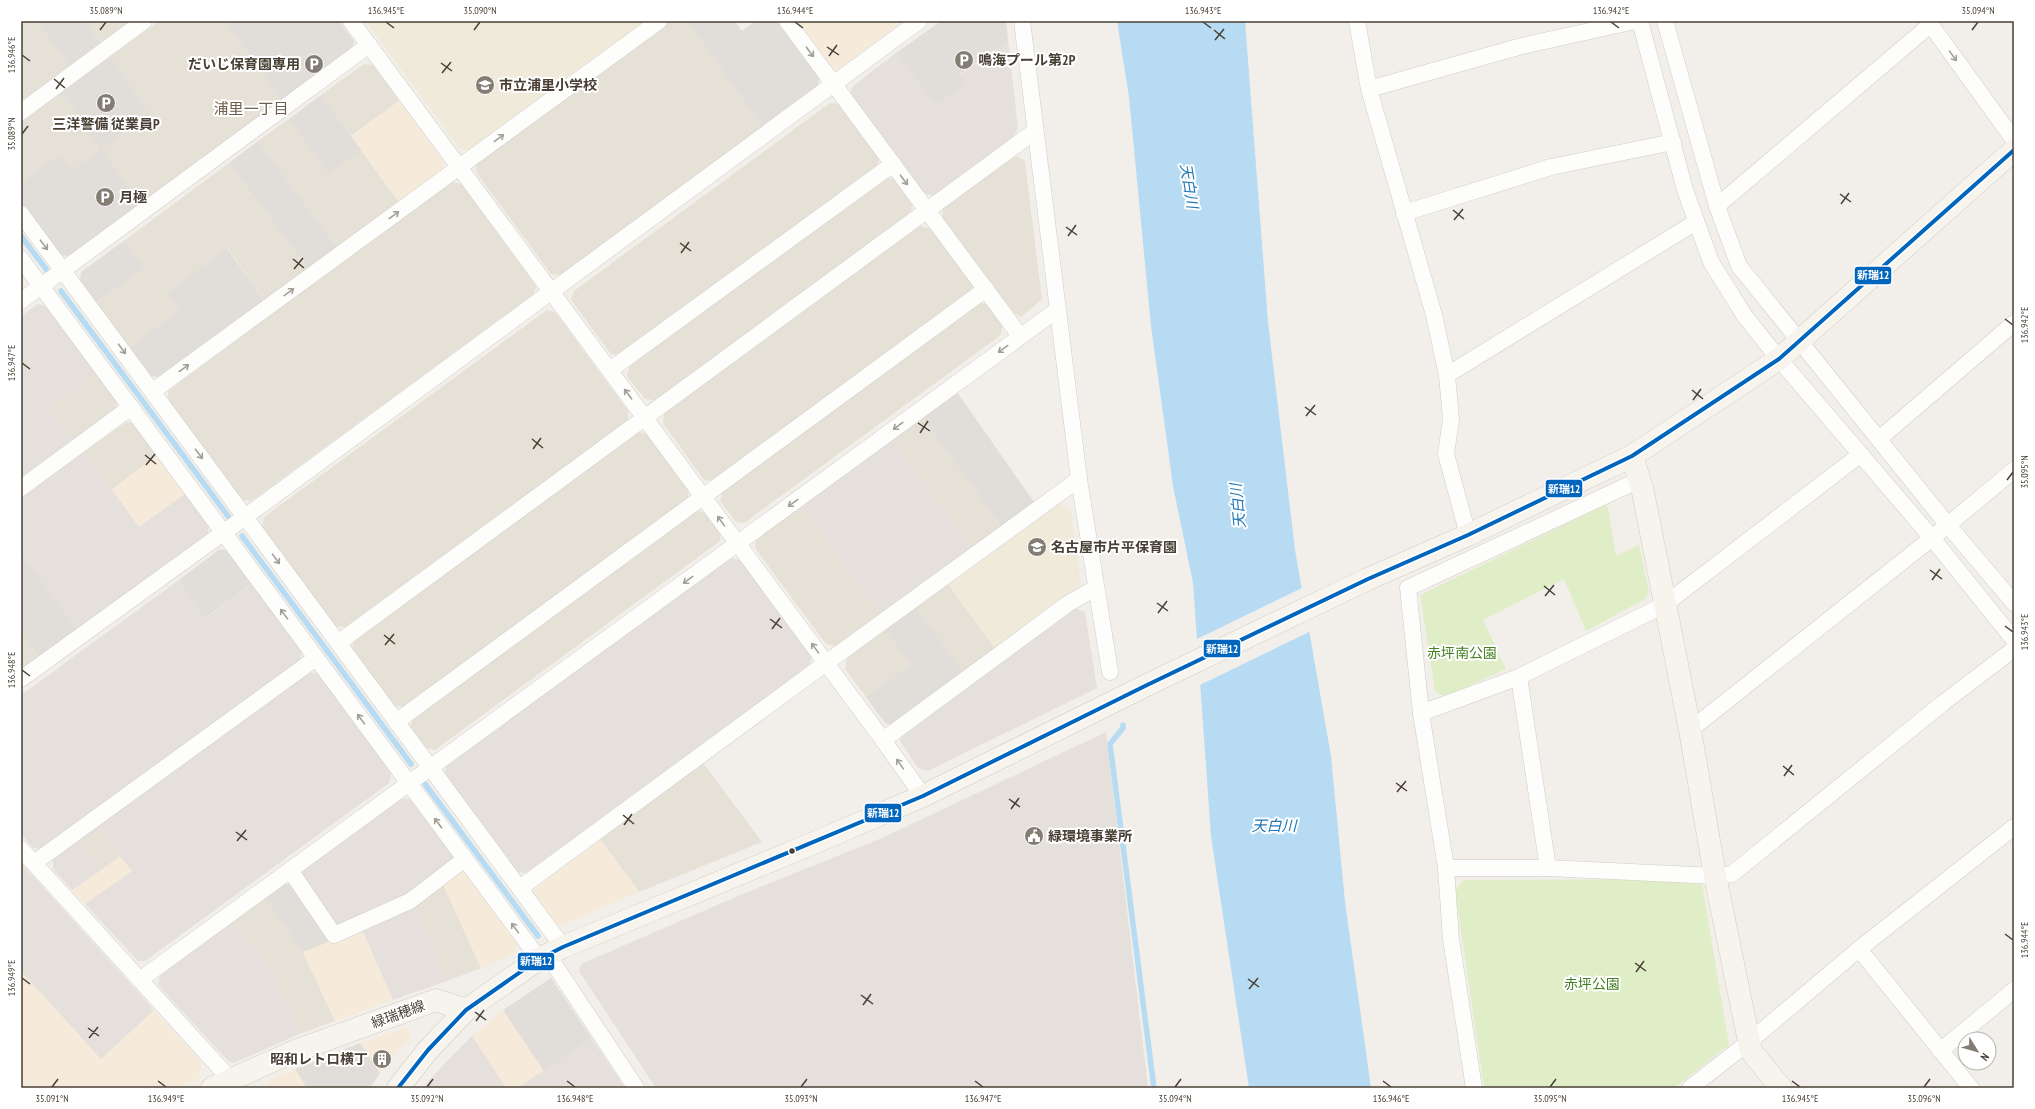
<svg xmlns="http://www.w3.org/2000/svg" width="2035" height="1109" font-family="'PT Sans Narrow','Noto Sans JP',sans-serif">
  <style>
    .residential { fill: #e6e1d7 }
    .commercial { fill: #f6ebdb }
    .industrial { fill: #e5e0db }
    .education { fill: #f0eadb }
    .green { fill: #dfeec7 }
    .parking { fill: #e1ded9 }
    .water { fill: #b6dbf3 }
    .pier { fill: #f2efea }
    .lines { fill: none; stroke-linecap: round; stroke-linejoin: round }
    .stream { stroke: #b6dbf3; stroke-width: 5.5 }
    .street-casing { stroke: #d0cdc7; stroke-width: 17 }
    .secondary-casing { stroke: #d1ccc0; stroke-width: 23 }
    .street { stroke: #fdfdfc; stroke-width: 16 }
    .secondary { stroke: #f7f4ee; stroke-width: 22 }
    .bus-1-casing { stroke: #fff; stroke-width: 7 }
    .bus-1 { stroke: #0065bd; stroke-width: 4 }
    .oneway { stroke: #a29e98 }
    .ticks { fill: none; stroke: #484034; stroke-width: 1.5 }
    .bus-dot { fill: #484034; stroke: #fff; stroke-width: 1.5 }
    .labels { text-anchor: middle; stroke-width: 4; stroke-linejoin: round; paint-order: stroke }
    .poi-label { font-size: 14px; font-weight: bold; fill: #484034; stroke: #fff; text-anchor: start }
    .park-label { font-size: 14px; fill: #468022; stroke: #fff }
    .street-label { font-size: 14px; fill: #484034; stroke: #fff }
    .neighbourhood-label { font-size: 15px; fill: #6c5e4b; stroke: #fff }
    .water-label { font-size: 15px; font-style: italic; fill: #2279b6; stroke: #fff }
    .line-badge { stroke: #fff; stroke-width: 1.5 }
    .badge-label { font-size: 11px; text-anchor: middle; font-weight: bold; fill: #fff }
    .neatline { fill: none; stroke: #484034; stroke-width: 1.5 }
    .ticks-label { font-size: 10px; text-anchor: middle; fill: #484034 }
  </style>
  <rect width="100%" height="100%" fill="#f2efea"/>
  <g class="residential">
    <polygon points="21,21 36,21 70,67 21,102"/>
    <polygon points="85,21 132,21 101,44"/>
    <polygon points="159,21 225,21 282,101 140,204 72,171 60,154 21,182 21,122 62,92 102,150 150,115 111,56"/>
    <polygon points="671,21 687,21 763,128 560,275 551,274 476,172 477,164"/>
    <polygon points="364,64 373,65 399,101 351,136 321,95"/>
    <polygon points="830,103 839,104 879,159 877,167 620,355 611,354 571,300 574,291"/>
    <polygon points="289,119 329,173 361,150 399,202 337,247 258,141"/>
    <polygon points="1016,156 1025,161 1042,299 1021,317 1014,313 942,218 943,208"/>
    <polygon points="229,163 308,268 264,301 228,248 166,293 178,310 129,348 96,303 145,268 125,240"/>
    <polygon points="885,178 894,179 912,204 911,213 654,400 645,399 627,376 630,366"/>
    <polygon points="452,182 461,184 536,286 534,294 251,501 242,500 168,399 168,391"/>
    <polygon points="920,226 931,229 973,285 971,292 712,481 704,480 663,423 664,413"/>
    <polygon points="980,303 987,304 1002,325 1001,335 744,523 736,522 720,501 722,492"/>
    <polygon points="547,310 555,312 628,411 628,420 345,627 335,626 262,527 264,517"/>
    <polygon points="97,373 117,400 116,409 72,441 48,409"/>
    <polygon points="922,418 1001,526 971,548 892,440"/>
    <polygon points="126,422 134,423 158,455 111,490 84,452"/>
    <polygon points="637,432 647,434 688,491 688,499 404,707 394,706 352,649 354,639"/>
    <polygon points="801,505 880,614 836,646 826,644 755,548 756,538"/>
    <polygon points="696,511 704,512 720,534 720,541 435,750 425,748 410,728 413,718"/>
    <polygon points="948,584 997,651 965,674 916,607"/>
    <polygon points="885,630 910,665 866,697 845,669 847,658"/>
    <polygon points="21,632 39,657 21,670"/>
    <polygon points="703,763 762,842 639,892 600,839"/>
    <polygon points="97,827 121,856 100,871 78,841"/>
    <polygon points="442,882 481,968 447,981 414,903"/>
    <polygon points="264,898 303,952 335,1021 302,1033 274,975 234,920"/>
  </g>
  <g class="commercial">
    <polygon points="796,21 909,21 841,71 831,69"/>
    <polygon points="399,101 444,162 443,169 399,202 351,136"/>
    <polygon points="158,455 186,493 139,527 111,490"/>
    <polygon points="600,839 639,892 563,925 555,924 534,895 536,886"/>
    <polygon points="121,856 132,871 85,904 72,890"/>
    <polygon points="458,871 467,874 517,942 515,952 503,960 481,968 442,882"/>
    <polygon points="361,927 393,1000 335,1021 303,952"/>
    <polygon points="21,970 101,1059 154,1010 202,1063 199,1079 177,1088 23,1088 21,1086"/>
    <polygon points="503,1010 544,1071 517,1088 506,1088 472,1036"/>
    <polygon points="407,1027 412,1037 380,1073 360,1043"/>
    <polygon points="295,1069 307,1088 270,1088 266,1082"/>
  </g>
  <g class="industrial">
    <polygon points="1008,40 1018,128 1010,141 935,196 924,193 850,93 853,86 896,53 936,106 965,84 959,76"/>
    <polygon points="38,304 46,306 97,373 49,409 72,441 21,478 21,316"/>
    <polygon points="892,440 971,548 880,614 801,505"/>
    <polygon points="84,452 139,527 186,493 209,524 208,534 77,629 21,553 21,498"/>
    <polygon points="730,558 740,560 812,656 809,665 526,873 517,872 444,775 447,765"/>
    <polygon points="179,580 206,618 252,583 302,650 300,660 43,849 33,848 21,834 21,781 23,780 21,777 21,695"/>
    <polygon points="1072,607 1085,612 1097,688 928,771 918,768 900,741 902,731"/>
    <polygon points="309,672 320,674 391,773 389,783 145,961 138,961 85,904 132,871 97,827"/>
    <polygon points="1106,732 1148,1088 656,1088 579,971 581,964 738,896 882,838"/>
    <polygon points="401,798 412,799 453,855 452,865 407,898 342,927 332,924 300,880 302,871"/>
    <polygon points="78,841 100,871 72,890 53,869 53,859"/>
    <polygon points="21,863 154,1010 101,1059 21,971"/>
    <polygon points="414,903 447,981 393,1000 361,927"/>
    <polygon points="234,920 274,975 302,1033 234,1063 228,1061 158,985 160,975"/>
    <polygon points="472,1036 506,1088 422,1088 449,1059"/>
    <polygon points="592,1039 625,1088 517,1088"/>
  </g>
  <g class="education">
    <polygon points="365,21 646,21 468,151 460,149"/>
    <polygon points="1059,504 1071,511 1081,584 1075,594 997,651 948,584"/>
  </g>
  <g class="green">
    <polygon points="1607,504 1616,556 1639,545 1649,592 1645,599 1586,631 1564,579 1483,620 1506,669 1445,697 1435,691 1420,595"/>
    <polygon points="1696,879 1702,883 1729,1045 1674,1088 1484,1088 1455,890 1464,880"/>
  </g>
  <g class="parking">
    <polygon points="36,21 85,21 101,44 70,67"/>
    <polygon points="225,21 339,21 354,41 353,48 282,101"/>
    <polygon points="687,21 735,21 742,31 756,21 777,21 819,78 818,87 763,128"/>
    <polygon points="941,21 1006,21 1008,40 959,75 965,84 936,106 896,53"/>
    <polygon points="111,56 150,115 102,150 140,204 68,256 60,255 21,203 21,182 60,154 72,170 101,150 62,92"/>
    <polygon points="321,95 361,150 329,174 289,119"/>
    <polygon points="258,141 337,247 308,268 229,163"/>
    <polygon points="125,240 145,268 96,303 80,281 81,272"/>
    <polygon points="227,248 264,301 159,377 150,376 129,348 178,310 166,293"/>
    <polygon points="957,392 1034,502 1001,526 922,418"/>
    <polygon points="220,549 229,551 252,583 205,618 179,580"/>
    <polygon points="21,553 77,629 39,657 21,632"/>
    <polygon points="916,607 965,674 894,725 885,723 866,697 910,665 885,630"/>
    <polygon points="284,884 294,885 333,940 303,952 264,898"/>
    <polygon points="551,978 592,1039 544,1071 503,1010"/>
    <polygon points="360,1043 380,1073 370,1088 307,1088 295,1069"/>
  </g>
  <polygon class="water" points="1117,21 1245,21 1268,322 1295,550 1331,756 1345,902 1371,1088 1249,1088 1211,836 1193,583 1173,486 1151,326 1129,97"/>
  <polygon class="pier" points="1304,587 1311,631 1198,686 1195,640"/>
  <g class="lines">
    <g class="stream">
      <polyline points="21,236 46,269"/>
      <polyline points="61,291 228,516"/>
      <polyline points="242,536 411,764"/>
      <polyline points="1123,725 1123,728 1110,744 1154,1088"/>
      <polyline points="425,784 538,936"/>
    </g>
    <g class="street-casing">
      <g id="street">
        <polyline points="351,21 883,740 923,796"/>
        <polyline points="787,21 1020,336"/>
        <polyline points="1022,21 1079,479 1110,672"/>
        <polyline points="1357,21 1369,89 1434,315 1447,375 1451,419 1446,454 1468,535"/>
        <polyline points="1640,21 1685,190 1711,262 1744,315 1779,359 1932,538 2014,640"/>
        <polyline points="1665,21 1717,206 1739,266 1947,524 2014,603"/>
        <polyline points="1928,21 2014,140"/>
        <polyline points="1369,89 1522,46 1635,21"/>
        <polyline points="21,112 144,21"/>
        <polyline points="1717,206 1930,25"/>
        <polyline points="1404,213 1551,167 1673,142"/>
        <polyline points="21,214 563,947"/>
        <polyline points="21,259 539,959"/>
        <polyline points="21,301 369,45"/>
        <polyline points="610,370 893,164"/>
        <polyline points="1447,375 1696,222"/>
        <polyline points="153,391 659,21"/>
        <polyline points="1879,439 2014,323"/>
        <polyline points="21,488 131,407"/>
        <polyline points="338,643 1035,131"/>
        <polyline points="1519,677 1548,868"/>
        <polyline points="21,679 245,517 919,21"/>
        <polyline points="1421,713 1519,677 1664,605 1861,454"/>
        <polyline points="396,722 986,289"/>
        <polyline points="1690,730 1932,538 2014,470"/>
        <polyline points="883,740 1069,603 1096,588"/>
        <polyline points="21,849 231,1080"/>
        <polyline points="34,863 316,658"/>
        <polyline points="1446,868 1548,868 1715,876 1732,874 1943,703 2014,649"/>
        <polyline points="290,870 334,935 410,901 465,859"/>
        <polyline points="520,888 826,663 1079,479"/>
        <polyline points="1859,949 1971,1088"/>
        <polyline points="548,955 636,1088"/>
        <polyline points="141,979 1057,310"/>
        <polyline points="1940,1051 2014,990"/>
        <polyline points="1474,1088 1451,939 1446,868 1421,713 1408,588 1639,480"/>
        <polyline points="1690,1088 1750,1041 1859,949 2014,827"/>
      </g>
    </g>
    <g class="secondary-casing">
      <g id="secondary">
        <polyline points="1632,456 1643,492 1690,730 1715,876 1751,1051 1781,1088"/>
        <polyline points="212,1088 295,1051 436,1000 466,1010"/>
        <polyline points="398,1088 428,1050 466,1010 539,959 563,947 809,845 923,796 1145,686 1368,579 1468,535 1632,456 1779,359 2014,150"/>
      </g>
    </g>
    <use href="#street" class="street"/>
    <use href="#secondary" class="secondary"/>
    <g class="bus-1-casing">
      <polyline id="bus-1" points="398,1088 428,1050 466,1010 539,959 563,947 923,796 1145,686 1368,579 1468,535 1632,456 1779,359 2014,150"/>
    </g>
    <use href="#bus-1" class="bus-1"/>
  </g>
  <defs><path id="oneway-shaft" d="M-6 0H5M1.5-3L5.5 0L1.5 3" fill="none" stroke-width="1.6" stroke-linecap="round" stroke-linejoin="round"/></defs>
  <g class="oneway">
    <use href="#oneway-shaft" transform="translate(810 52) rotate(53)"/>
    <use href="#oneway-shaft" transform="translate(1953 56) rotate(54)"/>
    <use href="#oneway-shaft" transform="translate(499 138) rotate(-36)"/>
    <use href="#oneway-shaft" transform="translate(904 180) rotate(53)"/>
    <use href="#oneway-shaft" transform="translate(394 215) rotate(-36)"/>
    <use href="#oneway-shaft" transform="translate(44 245) rotate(53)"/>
    <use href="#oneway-shaft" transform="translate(289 292) rotate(-36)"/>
    <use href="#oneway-shaft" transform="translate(122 349) rotate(54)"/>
    <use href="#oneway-shaft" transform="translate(1003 349) rotate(144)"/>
    <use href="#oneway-shaft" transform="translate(184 368) rotate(-36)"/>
    <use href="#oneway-shaft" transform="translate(628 394) rotate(-127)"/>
    <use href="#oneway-shaft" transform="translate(898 426) rotate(144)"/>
    <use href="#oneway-shaft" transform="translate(199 454) rotate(53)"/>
    <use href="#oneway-shaft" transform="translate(793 503) rotate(144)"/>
    <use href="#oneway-shaft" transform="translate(721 521) rotate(-126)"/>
    <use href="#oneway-shaft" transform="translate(276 559) rotate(54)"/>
    <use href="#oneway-shaft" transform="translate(688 580) rotate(144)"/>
    <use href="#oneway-shaft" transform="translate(284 614) rotate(-126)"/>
    <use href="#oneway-shaft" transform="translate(815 648) rotate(-126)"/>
    <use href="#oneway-shaft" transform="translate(361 719) rotate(-126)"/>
    <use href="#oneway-shaft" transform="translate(900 764) rotate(-125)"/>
    <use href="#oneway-shaft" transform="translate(438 823) rotate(-127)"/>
    <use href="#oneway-shaft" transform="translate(515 928) rotate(-126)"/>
  </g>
  <path class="ticks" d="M 386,22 L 394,28M 795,22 L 803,28M 1203,22 L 1211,28M 1611,22 L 1619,28M 100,30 L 106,22M 474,30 L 480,22M 1214,30 L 1225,39M 1972,30 L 1978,22M 1215,40 L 1224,29M 827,47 L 839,55M 22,55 L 30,61M 829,56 L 837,45M 441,63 L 452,71M 442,73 L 451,62M 54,79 L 65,88M 56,89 L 64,78M 22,134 L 28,126M 1840,194 L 1851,202M 1841,204 L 1849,193M 1453,210 L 1464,219M 1454,220 L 1463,209M 1066,227 L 1077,235M 1068,236 L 1076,225M 680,243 L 691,251M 681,253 L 689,242M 293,259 L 304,268M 294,269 L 303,258M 2005,319 L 2013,325M 22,363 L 30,369M 1692,390 L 1703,399M 1693,400 L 1701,389M 1305,407 L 1316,415M 1306,416 L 1315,405M 918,423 L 930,431M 920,433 L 928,421M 532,439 L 543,448M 533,449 L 541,438M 145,455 L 156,464M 146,465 L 155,454M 2007,480 L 2013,472M 1930,570 L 1942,579M 1932,580 L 1940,569M 1544,586 L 1555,595M 1545,596 L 1554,585M 1157,603 L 1168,611M 1158,613 L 1167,601M 770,619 L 782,628M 2005,626 L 2013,632M 772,629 L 780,618M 384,635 L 395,644M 385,645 L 394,634M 22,670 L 30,676M 1783,766 L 1794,775M 1784,776 L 1792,765M 1396,783 L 1407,791M 1397,792 L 1406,781M 1009,799 L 1020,807M 1011,809 L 1019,798M 623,815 L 634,824M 624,825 L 632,814M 236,832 L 247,840M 237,841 L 246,830M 2005,934 L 2013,940M 1635,963 L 1646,971M 1636,972 L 1644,961M 22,978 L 30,984M 1248,979 L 1259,987M 1249,989 L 1258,978M 861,995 L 873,1004M 863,1005 L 871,994M 475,1012 L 486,1020M 476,1021 L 484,1010M 88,1028 L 99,1036M 89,1038 L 98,1027M 158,1081 L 166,1087M 567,1081 L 575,1087M 975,1081 L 983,1087M 1383,1081 L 1391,1087M 1792,1081 L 1800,1087M 52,1087 L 58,1079M 427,1087 L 433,1079M 801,1087 L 807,1079M 1175,1087 L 1181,1079M 1550,1087 L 1556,1079M 1924,1087 L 1930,1079"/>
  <defs>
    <g id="parking-disc" transform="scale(1)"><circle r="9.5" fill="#847d74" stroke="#fff"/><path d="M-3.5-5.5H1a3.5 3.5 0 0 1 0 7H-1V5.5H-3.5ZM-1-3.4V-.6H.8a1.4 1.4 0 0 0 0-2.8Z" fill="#fff"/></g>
    <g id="school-disc" transform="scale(1)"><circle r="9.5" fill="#847d74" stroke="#fff"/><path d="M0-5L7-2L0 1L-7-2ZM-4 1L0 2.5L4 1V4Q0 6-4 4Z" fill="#fff"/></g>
    <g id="civic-disc" transform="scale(1)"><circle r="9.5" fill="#847d74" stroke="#fff"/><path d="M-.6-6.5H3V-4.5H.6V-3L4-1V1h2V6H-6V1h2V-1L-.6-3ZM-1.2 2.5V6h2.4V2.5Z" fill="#fff"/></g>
    <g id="building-disc" transform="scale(1)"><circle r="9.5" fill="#847d74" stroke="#fff"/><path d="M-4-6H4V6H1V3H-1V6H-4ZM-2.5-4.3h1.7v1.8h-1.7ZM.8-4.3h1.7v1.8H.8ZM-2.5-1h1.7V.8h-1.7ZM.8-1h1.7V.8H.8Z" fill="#fff"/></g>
  </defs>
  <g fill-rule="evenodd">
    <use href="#parking-disc" x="964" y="60"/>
    <use href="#parking-disc" x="314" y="64"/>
    <use href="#school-disc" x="485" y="85"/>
    <use href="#parking-disc" x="106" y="103"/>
    <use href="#parking-disc" x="105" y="197"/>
    <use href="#school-disc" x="1037" y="547"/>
    <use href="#civic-disc" x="1034" y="836"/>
    <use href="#building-disc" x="382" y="1059"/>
  </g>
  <circle class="bus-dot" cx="792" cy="851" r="3.5"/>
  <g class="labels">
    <g class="poi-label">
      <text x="978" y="65">鳴海プール第2P</text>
      <text x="300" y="69" text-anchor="end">だいじ保育園専用</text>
      <text x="499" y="90">市立浦里小学校</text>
      <text x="106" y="129" text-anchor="middle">三洋警備 従業員P</text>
      <text x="119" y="202">月極</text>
      <text x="1051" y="552">名古屋市片平保育園</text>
      <text x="1048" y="841">緑環境事業所</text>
      <text x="368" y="1064" text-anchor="end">昭和レトロ横丁</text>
    </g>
    <g class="park-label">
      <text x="1462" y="658">赤坪南公園</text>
      <text x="1592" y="989">赤坪公園</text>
    </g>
    <g class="street-label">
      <text transform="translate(398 1014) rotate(-20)" y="5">緑瑞穂線</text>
    </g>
    <g class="neighbourhood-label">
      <text x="251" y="114">浦里一丁目</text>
    </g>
    <g class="water-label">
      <text transform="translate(1189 186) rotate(81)" y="5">天白川</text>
      <text transform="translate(1238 506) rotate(-95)" y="5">天白川</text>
      <text x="1274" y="831">天白川</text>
    </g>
  </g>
  <g class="line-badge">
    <rect x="1854" y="266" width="38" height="19" rx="4" fill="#0065bd"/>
    <rect x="1545" y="479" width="38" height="19" rx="4" fill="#0065bd"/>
    <rect x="1203" y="639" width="38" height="19" rx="4" fill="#0065bd"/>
    <rect x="864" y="803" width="38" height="20" rx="4" fill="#0065bd"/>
    <rect x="517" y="952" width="38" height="19" rx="4" fill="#0065bd"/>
  </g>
  <g class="badge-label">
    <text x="1873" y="279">新瑞12</text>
    <text x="1564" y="493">新瑞12</text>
    <text x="1222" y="653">新瑞12</text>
    <text x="883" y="817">新瑞12</text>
    <text x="536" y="965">新瑞12</text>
  </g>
  <rect width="2035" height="1109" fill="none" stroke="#ffffff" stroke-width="44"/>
  <g transform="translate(1977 1051) rotate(127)"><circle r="19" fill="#ffffff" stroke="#b6b3ae"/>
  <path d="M0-3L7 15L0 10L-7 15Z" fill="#847d74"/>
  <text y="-6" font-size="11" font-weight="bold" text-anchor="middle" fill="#484034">N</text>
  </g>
  <rect x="22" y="22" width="1991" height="1065" class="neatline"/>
  <g class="ticks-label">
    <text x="106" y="14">35.089°N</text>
    <text x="386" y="14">136.945°E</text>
    <text x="480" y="14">35.090°N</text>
    <text x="795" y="14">136.944°E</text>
    <text x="1203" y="14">136.943°E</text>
    <text x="1611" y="14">136.942°E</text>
    <text x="1978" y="14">35.094°N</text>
    <text transform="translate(11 55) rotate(-90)" y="4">136.946°E</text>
    <text transform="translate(11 134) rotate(-90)" y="4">35.089°N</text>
    <text transform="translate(2024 325) rotate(-90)" y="4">136.942°E</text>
    <text transform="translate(11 363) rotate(-90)" y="4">136.947°E</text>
    <text transform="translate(2024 472) rotate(-90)" y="4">35.095°N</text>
    <text transform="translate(2024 632) rotate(-90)" y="4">136.943°E</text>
    <text transform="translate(11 670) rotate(-90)" y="4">136.948°E</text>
    <text transform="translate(2024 940) rotate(-90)" y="4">136.944°E</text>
    <text transform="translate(11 978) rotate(-90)" y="4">136.949°E</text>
    <text x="52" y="1102">35.091°N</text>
    <text x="166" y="1102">136.949°E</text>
    <text x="427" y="1102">35.092°N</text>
    <text x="575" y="1102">136.948°E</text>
    <text x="801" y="1102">35.093°N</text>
    <text x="983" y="1102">136.947°E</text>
    <text x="1175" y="1102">35.094°N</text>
    <text x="1391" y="1102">136.946°E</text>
    <text x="1550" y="1102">35.095°N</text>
    <text x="1800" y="1102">136.945°E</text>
    <text x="1924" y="1102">35.096°N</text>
  </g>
</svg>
